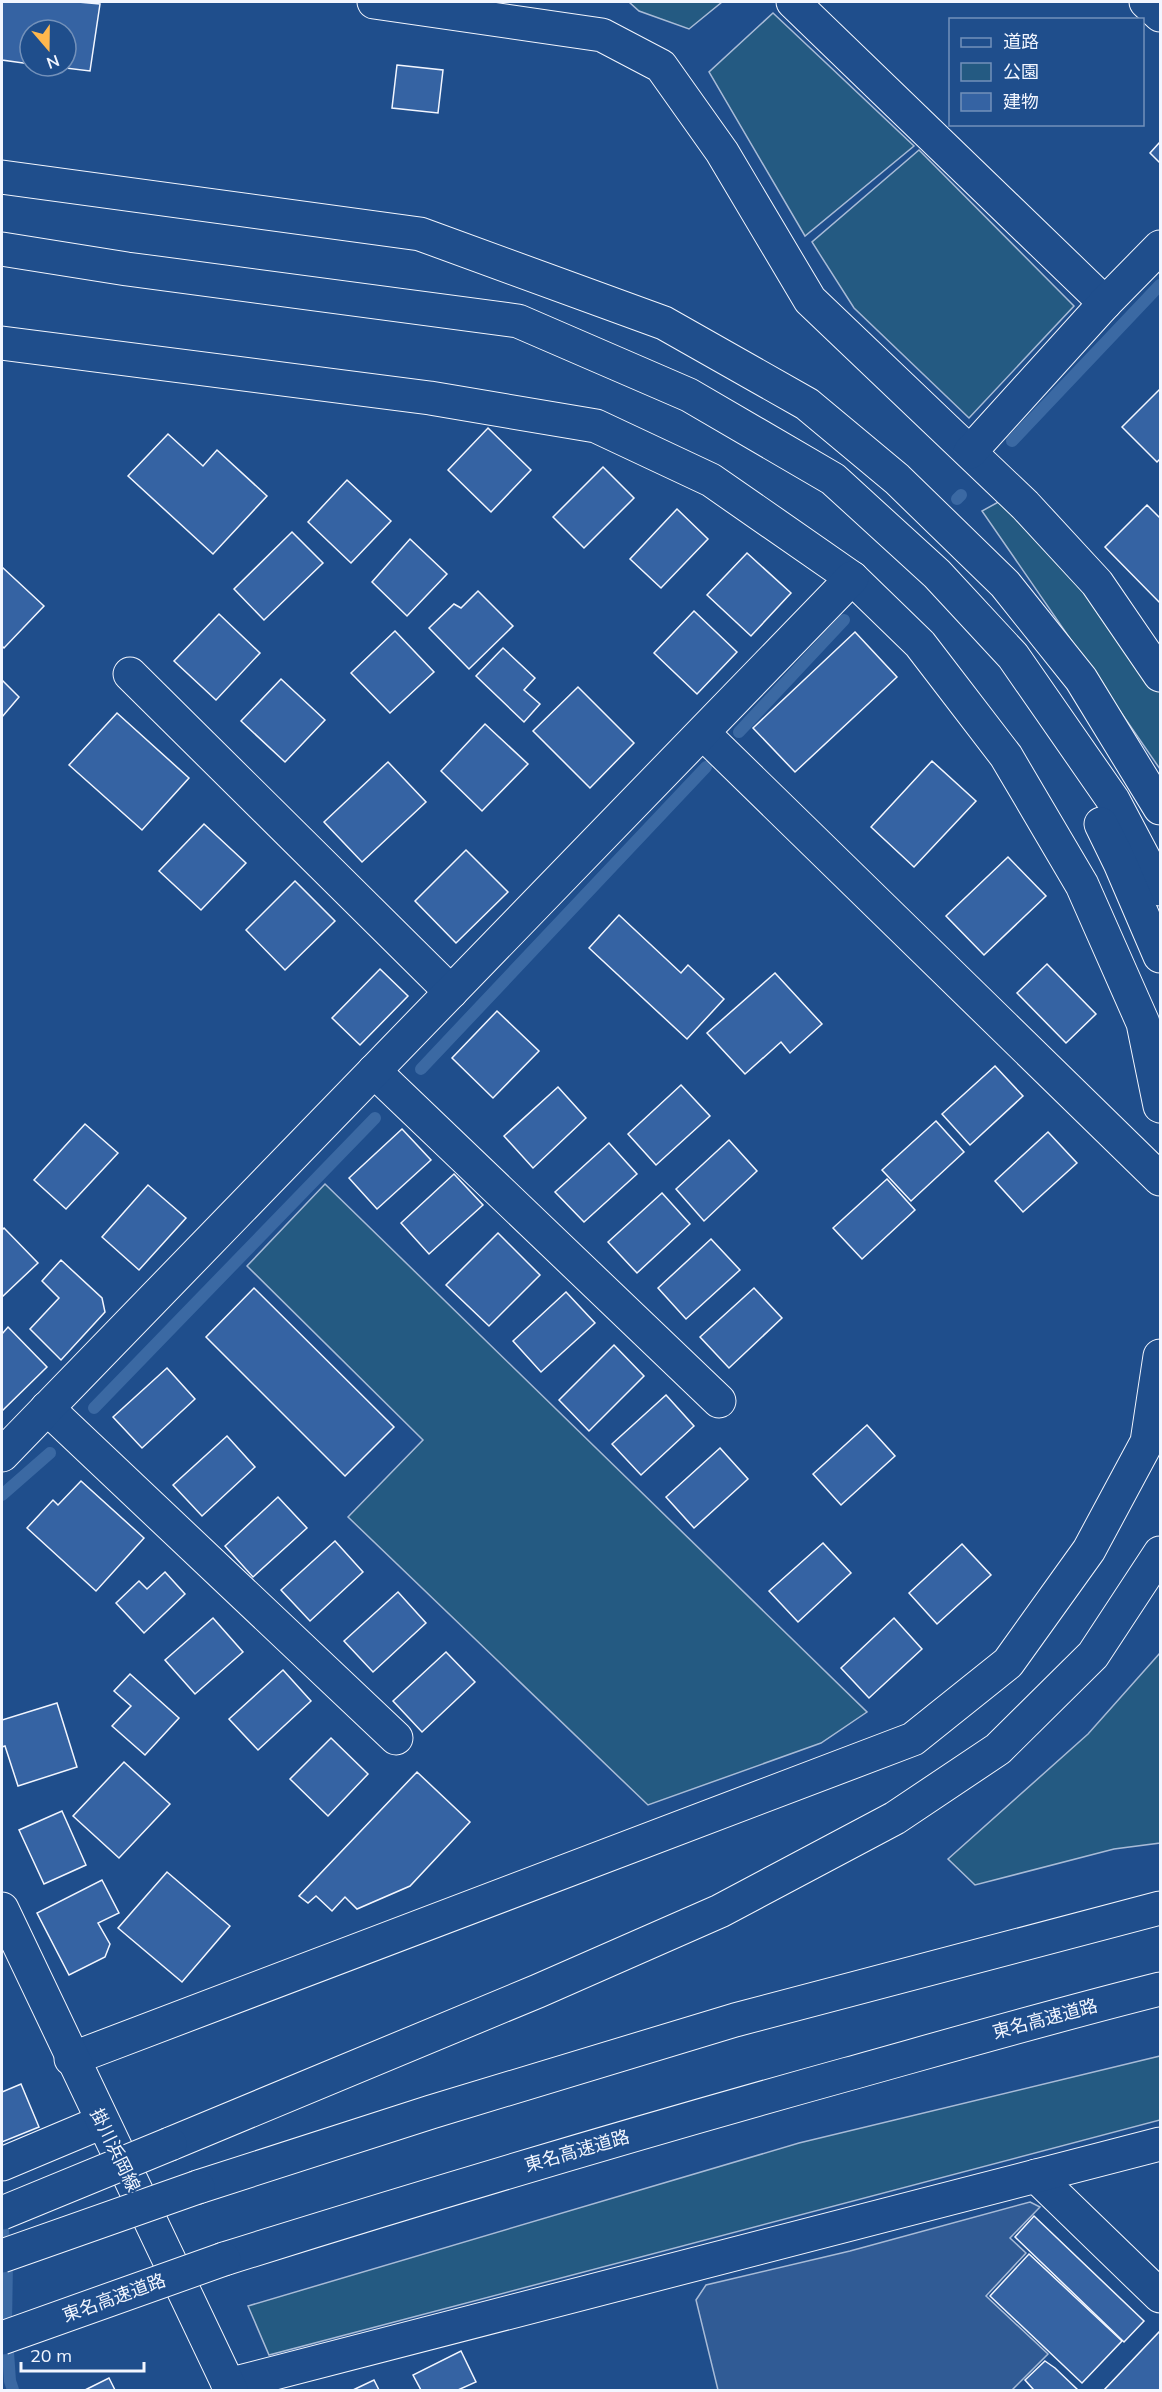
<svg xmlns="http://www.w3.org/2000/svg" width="1162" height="2392" font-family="Mulish,'Noto Sans JP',sans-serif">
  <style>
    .green { fill: #245a82; stroke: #a8bbd7; stroke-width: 1.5 }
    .parking { fill: #305b95; stroke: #a8bbd7; stroke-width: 1.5 }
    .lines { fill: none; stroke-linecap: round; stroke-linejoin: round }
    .stream { stroke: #3b69a3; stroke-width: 12 }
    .building { fill: #3563a3; stroke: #f2f6ff; stroke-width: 1.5 }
    .minor-casing { stroke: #f2f6ff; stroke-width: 35 }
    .primary-casing { stroke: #f2f6ff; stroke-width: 35 }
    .motorway-casing { stroke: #f2f6ff; stroke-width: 35 }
    .minor { stroke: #1f4e8c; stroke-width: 33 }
    .primary { stroke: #1f4e8c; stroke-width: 33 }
    .motorway { stroke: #1f4e8c; stroke-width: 33 }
    .motorway-bridge-casing { stroke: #f2f6ff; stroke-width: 35; stroke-linecap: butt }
    .motorway-bridge { stroke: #1f4e8c; stroke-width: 33 }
    .labels { text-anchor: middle; stroke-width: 4.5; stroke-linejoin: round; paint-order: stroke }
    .street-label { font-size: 18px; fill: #f2f6ff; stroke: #1f4e8c }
  </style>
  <rect width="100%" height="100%" fill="#1f4e8c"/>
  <g class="green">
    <polygon points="629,2 722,2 689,29 639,11"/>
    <polygon points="773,13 914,146 805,236 709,72"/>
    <polygon points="919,150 1074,306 969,418 854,308 812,242"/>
    <polygon points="1013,494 1160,671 1160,769 982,511"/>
    <polygon points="325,1184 867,1712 821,1743 648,1805 348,1517 423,1440 247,1266"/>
    <polygon points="1160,1653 1160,1843 1114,1849 975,1885 948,1859 1088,1734"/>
    <polygon points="1160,2056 1160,2120 269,2355 248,2306 799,2143"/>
  </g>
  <polygon class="parking" points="1030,2202 1040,2207 1010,2238 1026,2253 986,2296 1048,2354 1012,2390 718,2390 696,2300 706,2285 850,2251"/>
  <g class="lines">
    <g class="stream">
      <polyline points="1012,441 1160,285"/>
      <polyline points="957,499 961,495"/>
      <polyline points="739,732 844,620"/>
      <polyline points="421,1069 706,767"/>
      <polyline points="94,1408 375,1118"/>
      <polyline points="2,1495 50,1453"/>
      <polyline points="2,2223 7,2263 6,2323 10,2381 13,2390"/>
    </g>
  </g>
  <g class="building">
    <polygon points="2,2 78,2 100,4 90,71 49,66 66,66 66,30 30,30 30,64 2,60"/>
    <polygon points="397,65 443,70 438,113 392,108"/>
    <polygon points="1160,142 1160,163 1150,153"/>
    <polygon points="1160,389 1160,459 1157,462 1122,427"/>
    <polygon points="488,428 531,470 491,512 448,470"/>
    <polygon points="168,434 203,466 217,450 267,496 213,554 128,476"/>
    <polygon points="603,467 634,498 584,548 553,517"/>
    <polygon points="347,480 391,521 351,563 308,522"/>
    <polygon points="1147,505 1160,518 1160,603 1105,547"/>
    <polygon points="677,509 708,539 661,588 630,559"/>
    <polygon points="292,532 323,563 264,620 234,589"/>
    <polygon points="410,539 447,574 407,616 372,582"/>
    <polygon points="747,553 791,593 751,636 707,595"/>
    <polygon points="2,567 44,606 4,648 2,646"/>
    <polygon points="478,591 513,626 469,669 429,628 454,604 461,608"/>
    <polygon points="694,611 737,652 697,694 654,653"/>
    <polygon points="219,614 260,653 216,700 174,661"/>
    <polygon points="395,631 434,672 390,713 351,673"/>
    <polygon points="855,632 897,677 795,772 753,728"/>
    <polygon points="503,648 535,678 524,690 540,704 524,722 476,676"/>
    <polygon points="281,679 325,720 285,762 241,721"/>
    <polygon points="2,680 19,697 2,717"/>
    <polygon points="578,687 634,743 590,788 533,731"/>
    <polygon points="117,713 189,778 142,830 69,765"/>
    <polygon points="485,724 528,764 482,811 441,771"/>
    <polygon points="932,761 976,801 914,867 871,827"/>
    <polygon points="388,762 426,802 362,862 324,822"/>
    <polygon points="204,824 246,863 201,910 159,871"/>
    <polygon points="466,850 508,892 456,943 415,901"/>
    <polygon points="1008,857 1046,896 984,955 946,916"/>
    <polygon points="295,881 335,921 285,970 246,930"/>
    <polygon points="619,915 681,973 688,965 724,999 687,1039 589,948"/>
    <polygon points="1047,964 1096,1014 1066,1043 1017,993"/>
    <polygon points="380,969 408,996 360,1045 332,1018"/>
    <polygon points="775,973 822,1024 790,1053 781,1042 745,1074 707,1033"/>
    <polygon points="497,1011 539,1051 493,1098 452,1058"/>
    <polygon points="995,1066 1023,1096 970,1145 942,1114"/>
    <polygon points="681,1085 710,1116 656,1165 628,1134"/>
    <polygon points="558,1087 586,1118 533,1168 504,1136"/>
    <polygon points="936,1121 964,1152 911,1201 882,1170"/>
    <polygon points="85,1124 118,1153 66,1209 34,1180"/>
    <polygon points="402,1129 431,1160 377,1209 349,1178"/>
    <polygon points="1048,1132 1077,1163 1023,1212 995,1181"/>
    <polygon points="729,1140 757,1171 704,1221 676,1189"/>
    <polygon points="609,1143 637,1174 584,1222 555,1192"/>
    <polygon points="454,1174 483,1205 429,1254 401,1223"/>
    <polygon points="887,1179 915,1210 862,1259 833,1228"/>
    <polygon points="148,1185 186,1218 139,1270 102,1237"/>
    <polygon points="662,1193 690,1224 637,1273 608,1242"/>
    <polygon points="4,1228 38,1263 2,1297 2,1230"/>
    <polygon points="498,1233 540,1275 489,1326 446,1285"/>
    <polygon points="711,1239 740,1270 686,1319 658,1288"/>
    <polygon points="61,1260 102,1298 105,1312 61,1360 30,1329 59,1298 42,1281"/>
    <polygon points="254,1288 394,1427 345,1476 206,1337"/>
    <polygon points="754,1288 782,1318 729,1368 700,1337"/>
    <polygon points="566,1292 595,1323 541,1372 513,1341"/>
    <polygon points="8,1327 47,1367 2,1411 2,1334"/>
    <polygon points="614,1345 644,1376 589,1431 559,1400"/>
    <polygon points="167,1368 195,1399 142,1448 113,1417"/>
    <polygon points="666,1395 694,1426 641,1475 612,1444"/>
    <polygon points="867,1425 895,1456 841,1505 813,1474"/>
    <polygon points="227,1436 255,1467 202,1516 173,1485"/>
    <polygon points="720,1448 748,1479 694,1528 666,1497"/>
    <polygon points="81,1481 144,1538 96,1591 27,1528 53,1500 58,1505"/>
    <polygon points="278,1497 307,1528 253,1577 225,1546"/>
    <polygon points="335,1541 363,1572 310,1621 281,1590"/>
    <polygon points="823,1543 851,1573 798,1622 769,1591"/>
    <polygon points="962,1544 991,1575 937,1624 909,1593"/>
    <polygon points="165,1572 185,1594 144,1633 116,1603 139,1581 147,1589"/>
    <polygon points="398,1592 426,1623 373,1672 344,1641"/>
    <polygon points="213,1618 243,1652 195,1694 165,1660"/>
    <polygon points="894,1618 922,1649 869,1698 841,1668"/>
    <polygon points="446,1652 475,1682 422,1732 393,1701"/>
    <polygon points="283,1670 311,1701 258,1750 229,1719"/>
    <polygon points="130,1674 179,1718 145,1755 112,1726 131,1706 114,1691"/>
    <polygon points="57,1703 77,1767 18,1786 5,1746 2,1747 2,1720"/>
    <polygon points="331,1738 368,1774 328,1816 290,1779"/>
    <polygon points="124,1762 170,1804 119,1858 73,1816"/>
    <polygon points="417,1772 470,1822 410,1886 357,1909 345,1897 332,1911 316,1896 308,1903 299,1896"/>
    <polygon points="62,1811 86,1865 44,1884 19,1830"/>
    <polygon points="167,1872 230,1926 182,1982 118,1928"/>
    <polygon points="102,1880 119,1913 98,1923 110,1944 105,1957 69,1975 37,1913"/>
    <polygon points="21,2084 39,2127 2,2142 2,2092"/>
    <polygon points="1034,2216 1144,2321 1124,2342 1015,2237"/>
    <polygon points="1029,2254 1122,2341 1082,2383 990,2296"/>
    <polygon points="1160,2331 1160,2390 1104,2390"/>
    <polygon points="461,2351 476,2382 458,2390 421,2390 413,2375"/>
    <polygon points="1045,2361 1055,2368 1078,2390 1032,2390 1033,2389 1025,2380"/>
    <polygon points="109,2378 115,2390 85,2390"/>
    <polygon points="374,2380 379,2390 353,2390"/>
  </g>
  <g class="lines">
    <g class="minor-casing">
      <g id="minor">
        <polyline points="374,2 602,35 661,66 722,152 810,300 1025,505 1097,583 1160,675"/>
        <polyline points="793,2 1105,303"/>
        <polyline points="1146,2 1160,15"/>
        <polyline points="2,343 430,398 596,426 711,480 852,578 920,644 1006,756 1082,885 1143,1023 1160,1106"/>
        <polyline points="970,452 1105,303 1160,247"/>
        <polyline points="130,674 451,992"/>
        <polyline points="703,733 1160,1179"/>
        <polyline points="374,1071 719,1401"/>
        <polyline points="47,1408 396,1738"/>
        <polyline points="2,1455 852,578"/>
        <polyline points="71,2059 913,1739 1008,1663 1089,1550 1147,1442 1160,1356"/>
        <polyline points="2,2164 102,2122"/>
        <polyline points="1036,2176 1160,2296"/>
        <polyline points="228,2385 1160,2144"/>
      </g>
    </g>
    <g class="primary-casing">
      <polyline id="primary" points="2,1909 231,2390"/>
    </g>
    <g class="motorway-casing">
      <g id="motorway">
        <polyline points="2,177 420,234 664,323 807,404 897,479 1005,584 1081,679 1160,808"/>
        <polyline points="2,249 127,269 518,321 689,395 833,479 937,574 1013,656 1113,800 1160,889"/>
        <polyline points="1101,824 1120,863 1160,956"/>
        <polyline points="170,2144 538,1991 720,1911 895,1818 998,1749 1093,1655 1160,1553"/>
        <polyline points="198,2187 431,2112 735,2020 1160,1908"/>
        <path d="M 224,2259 C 431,2194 639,2132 848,2074 C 952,2045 1056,2015 1160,1989"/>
      </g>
    </g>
    <use href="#minor" class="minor"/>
    <use href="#primary" class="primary"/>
    <use href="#motorway" class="motorway"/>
    <g class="motorway-bridge-casing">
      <g id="motorway-bridge">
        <polyline points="2,2213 170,2144"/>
        <polyline points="2,2256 198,2187"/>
        <polyline points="2,2338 224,2259"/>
      </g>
    </g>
    <use href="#motorway-bridge" class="motorway-bridge"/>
  </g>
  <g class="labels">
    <g class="street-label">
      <text transform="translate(1045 2019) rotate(-15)" y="6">東名高速道路</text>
      <text transform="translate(115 2150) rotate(64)" y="6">掛川浜岡線</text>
      <text transform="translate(577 2151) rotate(-16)" y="6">東名高速道路</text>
      <text transform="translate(114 2298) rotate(-20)" y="6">東名高速道路</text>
    </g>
  </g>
  <rect width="1162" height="2392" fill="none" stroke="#f2f6ff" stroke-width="6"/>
  <rect x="949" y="18" width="195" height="108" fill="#1f4e8c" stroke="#7391ba" stroke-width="1.5"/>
  <rect x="961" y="38" width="30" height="9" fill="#1f4e8c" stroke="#7391ba" stroke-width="1.5"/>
  <text x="1003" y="48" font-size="18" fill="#f2f6ff">道路</text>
  <rect x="961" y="63" width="30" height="18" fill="#245a82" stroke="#7391ba" stroke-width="1.5"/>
  <text x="1003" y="78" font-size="18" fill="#f2f6ff">公園</text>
  <rect x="961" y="93" width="30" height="18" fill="#3563a3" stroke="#7391ba" stroke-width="1.5"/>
  <text x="1003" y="108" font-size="18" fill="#f2f6ff">建物</text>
  <g transform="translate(48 48) rotate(160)"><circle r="28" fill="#1f4e8c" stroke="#7391ba" stroke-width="1.5"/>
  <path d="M0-4.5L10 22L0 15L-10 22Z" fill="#ffb74d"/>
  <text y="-9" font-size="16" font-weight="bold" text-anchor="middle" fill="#f2f6ff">N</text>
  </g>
  <path d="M21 2362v9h123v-9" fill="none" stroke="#f2f6ff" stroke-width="3"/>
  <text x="30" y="2362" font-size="18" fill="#f2f6ff" stroke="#1f4e8c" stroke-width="4.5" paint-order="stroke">20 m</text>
</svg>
